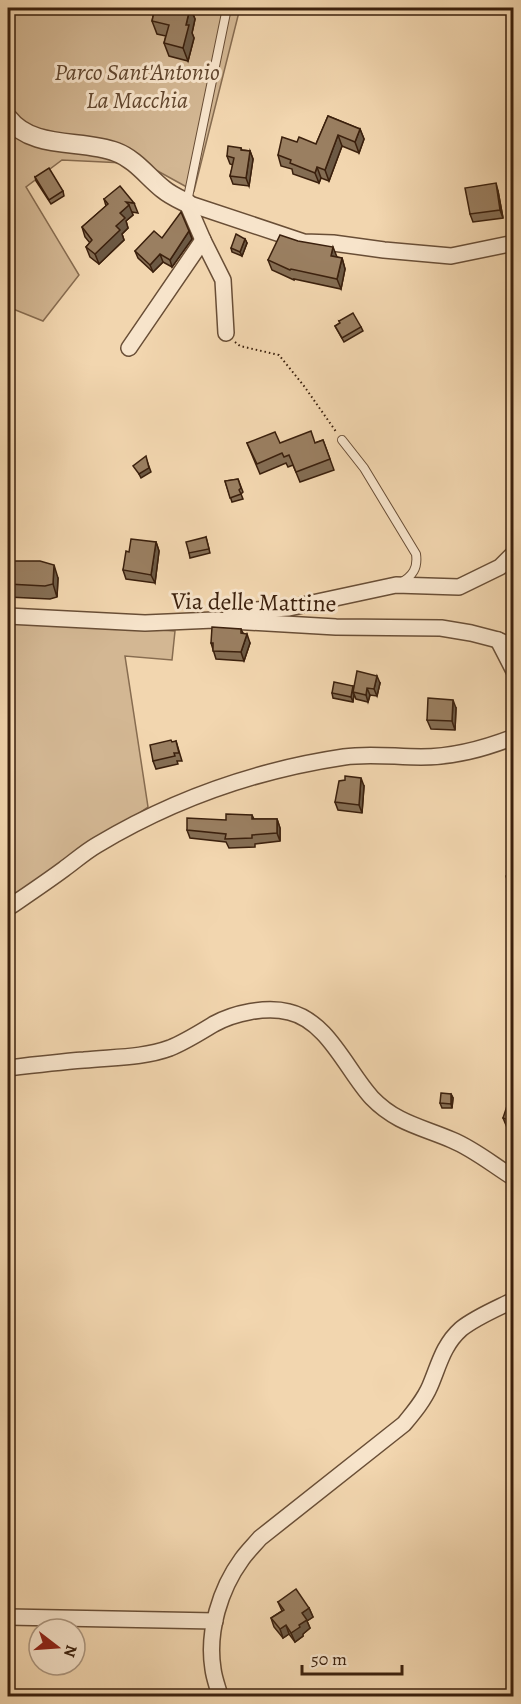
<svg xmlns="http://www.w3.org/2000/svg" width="521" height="1704" font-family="Alegreya,serif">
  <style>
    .green { fill: #d3b793; stroke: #876c50; stroke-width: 1.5 }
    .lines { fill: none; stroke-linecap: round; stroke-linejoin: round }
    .service-casing { stroke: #694e36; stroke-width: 10 }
    .minor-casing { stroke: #694e36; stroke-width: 18 }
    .tertiary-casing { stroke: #694e36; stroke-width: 21 }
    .path { stroke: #3b200d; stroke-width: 2; stroke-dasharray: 1.5 3; stroke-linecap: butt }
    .service { stroke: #f7e4cb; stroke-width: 8 }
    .minor { stroke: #f7e4cb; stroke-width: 15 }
    .tertiary { stroke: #f7e4cb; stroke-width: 18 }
    .wall { fill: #846d53; stroke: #3b200d; stroke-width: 1.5 }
    .shaded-wall { fill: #6c5944; stroke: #3b200d; stroke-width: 1.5 }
    .building { fill: #9a7f61; stroke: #3b200d; stroke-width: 1.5 }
    .labels { text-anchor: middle; stroke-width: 6; stroke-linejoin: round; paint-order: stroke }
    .park-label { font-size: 24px; font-style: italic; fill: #61462e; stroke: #f7e4cb }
    .street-label { font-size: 24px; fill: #3b200d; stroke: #f7e4cb }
  </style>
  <rect width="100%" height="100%" fill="#f2d6af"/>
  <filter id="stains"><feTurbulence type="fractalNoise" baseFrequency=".00333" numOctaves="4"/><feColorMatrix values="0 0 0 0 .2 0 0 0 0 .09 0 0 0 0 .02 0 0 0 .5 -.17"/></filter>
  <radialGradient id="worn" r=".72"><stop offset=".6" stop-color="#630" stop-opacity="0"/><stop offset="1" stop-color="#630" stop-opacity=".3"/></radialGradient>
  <g class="green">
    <polygon points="8,8 240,8 194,191 145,164 62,160 26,187 79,275 43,321 8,307"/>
    <polygon points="8,620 175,631 172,660 125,656 148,807 8,901"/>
  </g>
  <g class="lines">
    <g class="service-casing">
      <g id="service">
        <polyline points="187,202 227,8"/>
        <path d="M 342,440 L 364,468 L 416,554 C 418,568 413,576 400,583"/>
      </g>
    </g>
    <g class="minor-casing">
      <g id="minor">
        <polyline points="187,203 304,242 333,243 384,250 451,256 514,243"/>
        <polyline points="187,203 203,240 223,280 226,333"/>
        <polyline points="129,348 203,240"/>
        <polyline points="8,616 145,623 214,620 336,627 441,628 471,633 498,640 514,647"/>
        <polyline points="230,616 255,610 289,608 396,585 459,587 500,567 514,553"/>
        <polyline points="498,640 514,671"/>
        <path d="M 8,908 C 27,895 45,883 64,869 C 75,861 85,852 97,845 C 172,800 257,770 344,757 C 369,753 395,757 421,757 C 454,757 483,749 514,737"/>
        <path d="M 8,1068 C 33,1065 59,1062 84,1060 C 113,1057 143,1058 170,1048 C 185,1042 199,1033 214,1024 C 234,1013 266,1006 289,1012 C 328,1021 347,1071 372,1098 C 396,1123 422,1127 452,1140 C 474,1149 493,1165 514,1178"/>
        <polyline points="8,1617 215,1621"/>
        <path d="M 220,1696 C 218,1688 214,1678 213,1669 C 207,1632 220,1589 242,1559 C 247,1552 254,1545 260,1538 L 404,1424 C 414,1412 424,1400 430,1386 C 439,1365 443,1345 461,1329 C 476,1317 496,1309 514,1300"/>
      </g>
    </g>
    <g class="tertiary-casing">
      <path id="tertiary" d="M 8,118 C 32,150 82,139 116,152 C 135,159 148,177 163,189 C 170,195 179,199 187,203"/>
    </g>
    <polyline class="path" points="235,342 240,346 279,355 304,386 337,433"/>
    <use href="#service" class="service"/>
    <use href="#minor" class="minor"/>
    <use href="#tertiary" class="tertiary"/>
  </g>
  <g class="wall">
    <polygon points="155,8 191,8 195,19 192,33 194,38 188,61 169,56 164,43 166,36 157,34 152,21"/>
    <polygon points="328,116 360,129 364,139 359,153 342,146 329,181 321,178 319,183 293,174 292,169 281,166 278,155 297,142 316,144"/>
    <polygon points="241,148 242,150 250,151 253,159 249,186 233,184 230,176 233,165 230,164 227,156"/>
    <polygon points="35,177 63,191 64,196 51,204 36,181"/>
    <polygon points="498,191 503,218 473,222 470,214"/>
    <polygon points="104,199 134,203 138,213 132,212 133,215 126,221 128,228 122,234 124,240 99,264 90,257 86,247 90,243 85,237 82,227 106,206"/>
    <polygon points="189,231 192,239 172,267 163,262 153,272 138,258 135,251 162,238"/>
    <polygon points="245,239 247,243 242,256 232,252 231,248"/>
    <polygon points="337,257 342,258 345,269 341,289 294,279 294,280 272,270 268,260"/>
    <polygon points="339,321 361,327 363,331 344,342 335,326 340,323"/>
    <polygon points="323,440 334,470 300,482 293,465 288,467 286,463 260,474 247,443 315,443"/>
    <polygon points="238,479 243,492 241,494 243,499 232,502 225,481"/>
    <polygon points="206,537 210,553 190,558 189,553"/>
    <polygon points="156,542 159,551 155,583 126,579 123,570 129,552"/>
    <polygon points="8,561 58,578 57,597 50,599 8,597"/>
    <polygon points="241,629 243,633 250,643 244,661 216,659 211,643"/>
    <polygon points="380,683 377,696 370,695 368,702 356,699 354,694 353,702 333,698 332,693 353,686 354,689"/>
    <polygon points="456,708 455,730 431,729 427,720"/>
    <polygon points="176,741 182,761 177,761 178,764 156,769 153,761"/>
    <polygon points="364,786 362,813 338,810 335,802"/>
    <polygon points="252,815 254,819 277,819 280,828 280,841 255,844 255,847 229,848 226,842 190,838 187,830"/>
    <polygon points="513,874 513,890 511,891 509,886"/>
    <polygon points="451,1094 453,1098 452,1108 442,1108 440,1103"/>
    <polygon points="513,1104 513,1135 511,1131 508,1130 503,1118 512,1108"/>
    <polygon points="278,1602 309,1608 313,1617 307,1621 310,1628 303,1634 303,1636 295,1642 289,1634 283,1638 274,1627 271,1618 282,1611"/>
  </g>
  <g class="shaded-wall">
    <polygon points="190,8 195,19 192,33 194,38 188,61 183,48 186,25"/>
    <polygon points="360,129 364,139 359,153 355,142"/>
    <polygon points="338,135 342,146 329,181 325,170"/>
    <polygon points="250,151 253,159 249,186 246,178"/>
    <polygon points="317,167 321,178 319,183 315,173"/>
    <polygon points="496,183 498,191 503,218 500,210"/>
    <polygon points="129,205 133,215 126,221 128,228 122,234 124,240 99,264 95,254 116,226 120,213"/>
    <polygon points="189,231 192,239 172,267 170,260"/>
    <polygon points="245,239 247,243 242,256 240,252"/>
    <polygon points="333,247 337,257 331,256"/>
    <polygon points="160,254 163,262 153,272 150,265"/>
    <polygon points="342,258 345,269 341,289 337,279"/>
    <polygon points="147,461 151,472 141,478 139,474"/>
    <polygon points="156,542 159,551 155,583 151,575"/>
    <polygon points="54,565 58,578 57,597 53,584"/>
    <polygon points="247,634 250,643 244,661 241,652"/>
    <polygon points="377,676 380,683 377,696 374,689"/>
    <polygon points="353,686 354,691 353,692 354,694 353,702 351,697"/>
    <polygon points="367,688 370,695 368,702 366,695"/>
    <polygon points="453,700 456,708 455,730 452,721"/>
    <polygon points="361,778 364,786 362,813 359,805"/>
    <polygon points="277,819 280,828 280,841 277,833"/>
    <polygon points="451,1094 453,1098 452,1108 451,1104"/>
    <polygon points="309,1608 313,1617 307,1621 310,1628 303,1634 303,1636 295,1642 291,1633 299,1625 302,1613"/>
    <polygon points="286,1625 289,1634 283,1638 280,1629"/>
  </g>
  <g class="building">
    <polygon points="155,8 190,8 186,25 189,25 183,48 164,43 169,25 152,21"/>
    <polygon points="328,116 360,129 355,142 338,135 325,170 317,167 315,173 290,163 291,160 278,155 282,137 297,142 299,137 316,144"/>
    <polygon points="228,146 241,148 241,150 250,151 246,178 230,176 234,158 227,156"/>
    <polygon points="49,168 63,191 49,200 35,177"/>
    <polygon points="496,183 500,210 470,214 465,188"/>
    <polygon points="120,186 134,203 126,202 129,205 120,213 125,218 116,226 120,230 95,254 86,247 92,240 82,227 108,204 104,199"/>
    <polygon points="181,212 189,231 170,260 160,254 150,265 135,251 154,231 162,238"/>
    <polygon points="236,234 245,239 240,252 231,248"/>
    <polygon points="280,235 298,241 333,247 331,256 342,258 337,279 291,269 290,270 268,260"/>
    <polygon points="353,313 361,327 342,338 335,326 340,323 339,321"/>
    <polygon points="311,431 315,443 323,440 330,459 296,472 289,455 284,457 282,453 257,464 247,443 275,432 280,443"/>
    <polygon points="146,456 149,468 139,474 133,466"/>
    <polygon points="238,479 241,488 239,490 241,494 230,498 225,481"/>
    <polygon points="206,537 209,549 189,553 186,542"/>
    <polygon points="131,539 156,542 151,575 123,570 126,551 129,552"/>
    <polygon points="8,561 40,561 54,565 53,584 45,586 8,584"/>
    <polygon points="212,627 241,629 241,633 247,634 241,652 213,651 213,643 211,643"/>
    <polygon points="357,671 377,676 374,689 367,688 366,695 353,692"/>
    <polygon points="334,682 353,686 351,697 332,693"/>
    <polygon points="428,698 453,700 452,721 427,720"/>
    <polygon points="171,740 172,742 176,741 179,753 174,753 175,756 153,761 150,745"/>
    <polygon points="345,776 361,778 359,805 335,802 339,781 345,780"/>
    <polygon points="226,814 252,815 252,819 277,819 277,833 252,835 252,838 225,839 226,834 187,830 187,818 226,820"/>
    <polygon points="513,874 513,885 509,886 506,876"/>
    <polygon points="441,1093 451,1094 451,1104 440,1103"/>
    <polygon points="513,1104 513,1124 508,1123 509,1120 503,1118 507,1106 512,1108"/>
    <polygon points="296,1589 309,1608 302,1613 307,1620 299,1625 300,1627 291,1633 286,1625 280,1629 271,1618 284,1610 278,1602"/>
  </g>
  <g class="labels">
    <g class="park-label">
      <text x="137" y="80">Parco Sant'Antonio<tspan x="137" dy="28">La Macchia</tspan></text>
    </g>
    <g class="street-label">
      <text transform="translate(254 602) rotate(1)" y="8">Via delle Mattine</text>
    </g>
  </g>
  <rect width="521" height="1704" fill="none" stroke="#f2d6af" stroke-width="30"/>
  <rect x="9" y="9" width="503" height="1686" fill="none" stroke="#3b200d" stroke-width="3"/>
  <rect x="15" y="15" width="491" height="1674" fill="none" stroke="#3b200d" stroke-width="1.5"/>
  <g transform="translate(57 1647) rotate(107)"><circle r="28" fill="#f7e4cb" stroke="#ac967f" stroke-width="1.5"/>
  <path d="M0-4.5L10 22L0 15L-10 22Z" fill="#8f2418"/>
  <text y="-9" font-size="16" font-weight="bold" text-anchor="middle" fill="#3b200d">N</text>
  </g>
  <path d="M302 1665v9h100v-9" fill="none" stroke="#3b200d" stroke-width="3"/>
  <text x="311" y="1665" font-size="18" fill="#3b200d" stroke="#f7e4cb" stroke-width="4.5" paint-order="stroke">50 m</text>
  <rect width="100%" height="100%" filter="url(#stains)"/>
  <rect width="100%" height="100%" fill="url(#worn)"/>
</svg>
